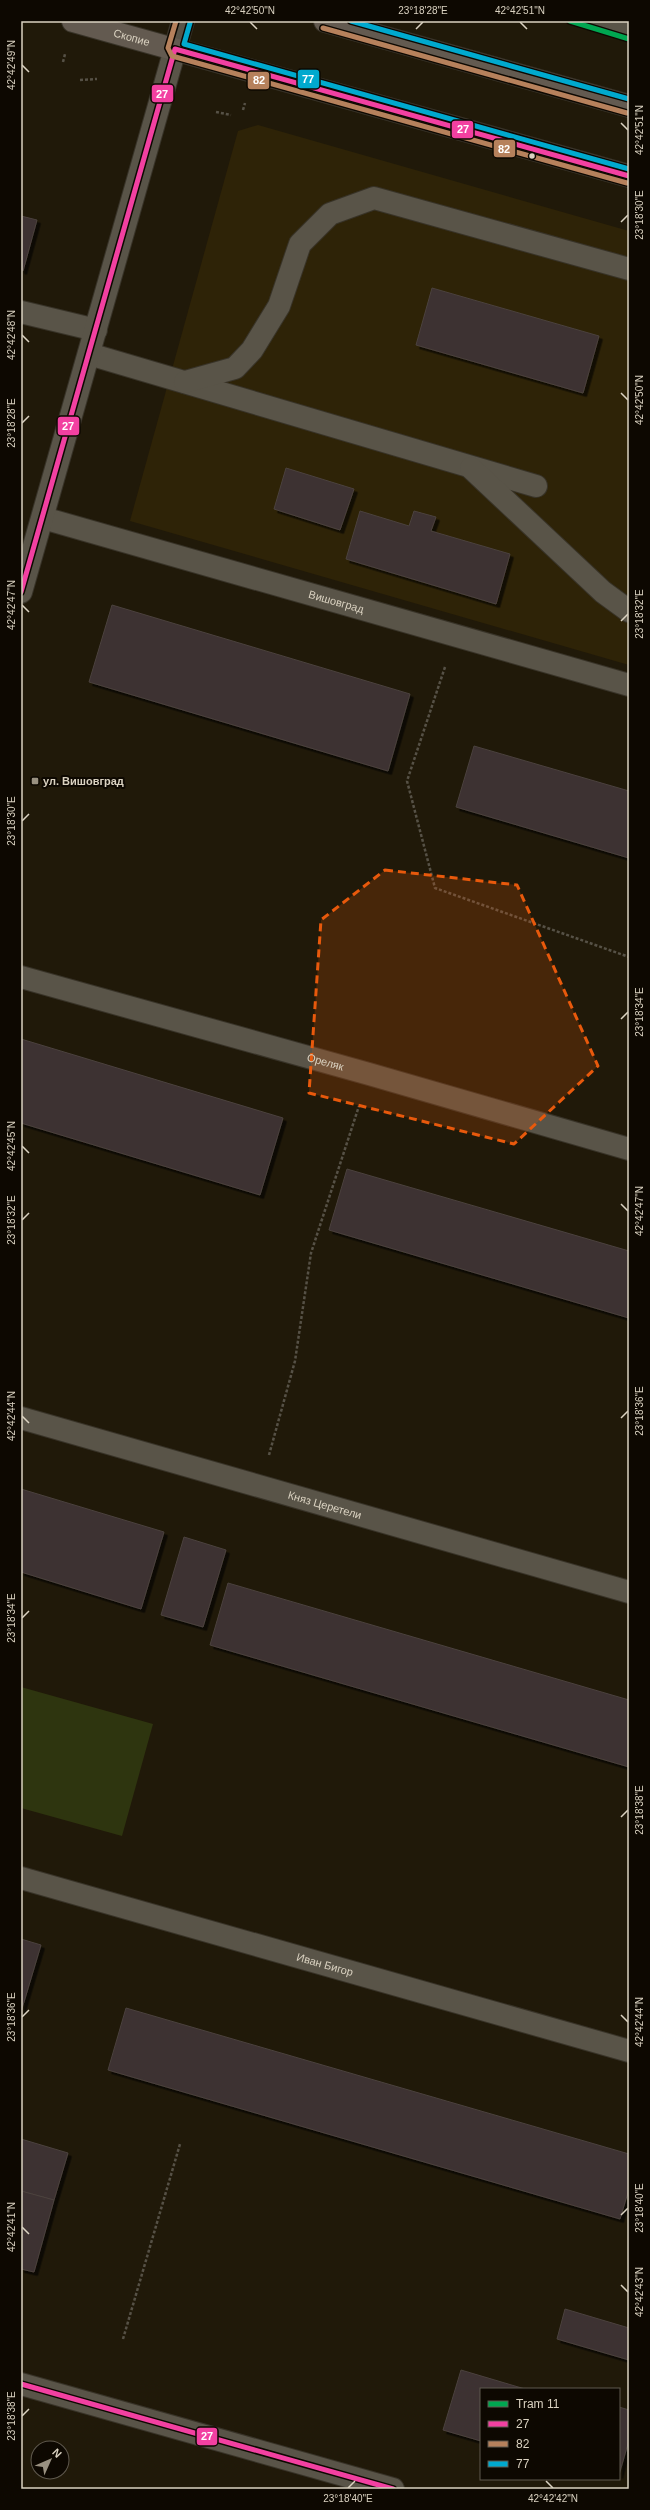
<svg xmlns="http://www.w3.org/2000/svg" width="650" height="2510" font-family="Arial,sans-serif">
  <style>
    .built { fill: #2e2307 }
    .green { fill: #2e350f }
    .building { fill: #3d3031; stroke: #4b423e; filter: url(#shadow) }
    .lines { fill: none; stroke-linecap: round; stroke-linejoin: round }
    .minor-casing { stroke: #383328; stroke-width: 24 }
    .major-casing { stroke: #383328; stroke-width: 24 }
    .path { stroke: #565146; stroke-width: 2.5; stroke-dasharray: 3 2; stroke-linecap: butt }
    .minor { stroke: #595448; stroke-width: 22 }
    .major { stroke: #635a50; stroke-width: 22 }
    .bus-1-casing { stroke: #0d0801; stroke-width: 8 }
    .bus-2-casing { stroke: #0d0801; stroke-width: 8 }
    .bus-3-casing { stroke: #0d0801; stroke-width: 8 }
    .bus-1 { stroke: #f240a1; stroke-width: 5 }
    .bus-2 { stroke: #b6815c; stroke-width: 5 }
    .bus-3 { stroke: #00a9ce; stroke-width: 5 }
    .tram-1-casing { stroke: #0d0801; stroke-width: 8 }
    .tram-1 { stroke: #00a651; stroke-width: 5 }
    .marked { fill: #e8590c; fill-opacity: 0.2; stroke: #e8590c; stroke-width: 3; stroke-dasharray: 8 5; stroke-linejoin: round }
    .ticks { fill: none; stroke: #dad2c1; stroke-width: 1.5 }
    .bus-dot { fill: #dad2c1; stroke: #0d0801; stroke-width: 1.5 }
    .poi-dot { fill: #999181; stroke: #0d0801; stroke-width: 1.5 }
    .labels { text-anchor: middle; stroke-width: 4; stroke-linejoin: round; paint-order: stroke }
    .street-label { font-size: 11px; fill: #dad2c1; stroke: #0d0801 }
    .poi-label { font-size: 11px; font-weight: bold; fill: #dad2c1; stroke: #0d0801; text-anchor: start }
    .line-badge { stroke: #0d0801; stroke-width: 1.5 }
    .badge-label { font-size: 11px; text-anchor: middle; font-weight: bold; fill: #fff }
    .neatline { fill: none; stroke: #dad2c1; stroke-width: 1.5 }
    .ticks-label { font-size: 10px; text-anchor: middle; fill: #dad2c1 }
  </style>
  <defs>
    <filter id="shadow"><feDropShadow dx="3.5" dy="3.5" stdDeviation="0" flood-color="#0009"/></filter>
  </defs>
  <rect width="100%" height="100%" fill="#201909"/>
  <polygon class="built" points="258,125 629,231 629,665 130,521 238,131"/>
  <polygon class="green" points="21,1687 153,1724 122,1836 21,1808"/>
  <g class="building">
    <polygon points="21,216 37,220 23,271 21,270"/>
    <polygon points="432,288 599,336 583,393 416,345"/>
    <polygon points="286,468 354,489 340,530 274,509"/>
    <polygon points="360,511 409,526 414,511 436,517 431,531 510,554 496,604 346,559"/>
    <polygon points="112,605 410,694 388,771 89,682"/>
    <polygon points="474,746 629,791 629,858 456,807"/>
    <polygon points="21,1039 283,1118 260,1195 21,1123"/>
    <polygon points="347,1169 629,1251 629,1318 329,1230"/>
    <polygon points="21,1489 164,1532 141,1609 21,1572"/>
    <polygon points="184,1537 226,1550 203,1627 161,1615"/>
    <polygon points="228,1583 629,1700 629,1767 210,1645"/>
    <polygon points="21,1939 41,1945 21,2012"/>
    <polygon points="126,2008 629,2154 629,2189 620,2219 108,2070"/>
    <polygon points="21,2139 68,2153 54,2200 21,2191"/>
    <polygon points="21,2191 54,2200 34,2272 21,2269"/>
    <polygon points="565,2309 629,2328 629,2360 557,2339"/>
    <polygon points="461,2370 525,2389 481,2389 481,2441 443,2430"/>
    <polygon points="619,2407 629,2410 629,2440 619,2475"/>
  </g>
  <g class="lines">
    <g class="minor-casing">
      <g id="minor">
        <polyline points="600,21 629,29"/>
        <polyline points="21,312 96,330"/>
        <polyline points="89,354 536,486"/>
        <polyline points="185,382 235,368 252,350 279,306 300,244 330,214 374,198 629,269"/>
        <polyline points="471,468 603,592 629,611"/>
        <path id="s1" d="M 43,518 L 629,685"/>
        <polyline points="21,592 183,21"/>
        <path id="s2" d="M 21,977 L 369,1074 L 629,1149"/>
        <path id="s3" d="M 21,1418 L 629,1592"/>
        <path id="s4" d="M 21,1878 L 629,2051"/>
        <polyline points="21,2384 393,2489"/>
      </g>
    </g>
    <g class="major-casing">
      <g id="major">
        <path id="s5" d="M 73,21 L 629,176"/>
        <polyline points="325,21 629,106"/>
      </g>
    </g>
    <g class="path">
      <polyline points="63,62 65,54"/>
      <polyline points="80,80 97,79"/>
      <polyline points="243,110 245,103"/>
      <polyline points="216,112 231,115"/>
      <polyline points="445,667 407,781 435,888 629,957"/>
      <polyline points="269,1455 295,1361 311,1253 359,1106"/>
      <polyline points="123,2339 180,2144"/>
    </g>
    <use href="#minor" class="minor"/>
    <use href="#major" class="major"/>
    <g class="bus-1-casing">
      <g id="bus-1">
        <polyline points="21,592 175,49 629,176"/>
        <polyline points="21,2384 393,2489"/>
      </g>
    </g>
    <g class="bus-2-casing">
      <g id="bus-2">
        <polyline points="176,21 168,48 172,56 627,183"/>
        <polyline points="323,28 627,113"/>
      </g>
    </g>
    <g class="bus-3-casing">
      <g id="bus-3">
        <polyline points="351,21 629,99"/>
        <polyline points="190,23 184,44 629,169"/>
      </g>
    </g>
    <use href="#bus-1" class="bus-1"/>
    <use href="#bus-2" class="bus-2"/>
    <use href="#bus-3" class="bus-3"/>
    <g class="tram-1-casing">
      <polyline id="tram-1" points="570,21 629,39"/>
    </g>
    <use href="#tram-1" class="tram-1"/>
  </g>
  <path class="marked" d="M 385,870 L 517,885 L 598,1066 L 514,1144 L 309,1093 L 321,920 Z"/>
  <path class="ticks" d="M 250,22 L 257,29M 520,22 L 527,29M 416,29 L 423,22M 22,65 L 29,72M 621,123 L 628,130M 621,222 L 628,215M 22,335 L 29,342M 621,393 L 628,400M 22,423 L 29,416M 22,605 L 29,612M 621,621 L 628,614M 22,821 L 29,814M 621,1019 L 628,1012M 22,1146 L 29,1153M 621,1204 L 628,1211M 22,1220 L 29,1213M 22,1416 L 29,1423M 621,1418 L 628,1411M 22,1618 L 29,1611M 621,1817 L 628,1810M 621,2015 L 628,2022M 22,2017 L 29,2010M 621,2215 L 628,2208M 22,2227 L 29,2234M 621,2285 L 628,2292M 22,2416 L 29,2409M 546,2481 L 553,2488M 348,2488 L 355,2481"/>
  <circle class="bus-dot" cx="532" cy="156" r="3.5"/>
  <rect class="poi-dot" x="31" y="777" width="8" height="8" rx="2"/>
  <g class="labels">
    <g class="street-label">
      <text dy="4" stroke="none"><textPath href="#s5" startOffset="61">Скопие</textPath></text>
      <text dy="4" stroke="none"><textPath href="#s1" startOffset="305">Вишовград</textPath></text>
      <text dy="4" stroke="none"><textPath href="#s2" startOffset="316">Ореляк</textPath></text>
      <text dy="4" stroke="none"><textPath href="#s3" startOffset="316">Княз Церетели</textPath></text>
      <text dy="4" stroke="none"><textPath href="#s4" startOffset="316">Иван Бигор</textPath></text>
    </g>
    <g class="poi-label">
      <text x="43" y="785">ул. Вишовград</text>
    </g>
  </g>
  <g class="line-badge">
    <rect x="297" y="69" width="23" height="20" rx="4" fill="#00a9ce"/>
    <rect x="247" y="71" width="23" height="19" rx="4" fill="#b6815c"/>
    <rect x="151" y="84" width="23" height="19" rx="4" fill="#f240a1"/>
    <rect x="451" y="120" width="23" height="19" rx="4" fill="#f240a1"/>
    <rect x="493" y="139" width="23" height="19" rx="4" fill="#b6815c"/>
    <rect x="57" y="416" width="23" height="20" rx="4" fill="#f240a1"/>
    <rect x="196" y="2427" width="22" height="19" rx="4" fill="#f240a1"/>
  </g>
  <g class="badge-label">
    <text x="308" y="83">77</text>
    <text x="259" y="84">82</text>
    <text x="162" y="98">27</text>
    <text x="463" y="133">27</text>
    <text x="504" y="153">82</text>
    <text x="68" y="430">27</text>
    <text x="207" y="2440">27</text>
  </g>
  <rect width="650" height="2510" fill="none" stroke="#0d0801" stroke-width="44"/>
  <rect x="480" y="2388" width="140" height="92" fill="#0d0801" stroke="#5f594e"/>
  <rect x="488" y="2401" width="20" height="6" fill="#00a651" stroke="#5f594e"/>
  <text x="516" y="2408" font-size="12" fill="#dad2c1">Tram 11</text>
  <rect x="488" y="2421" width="20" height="6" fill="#f240a1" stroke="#5f594e"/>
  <text x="516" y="2428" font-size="12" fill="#dad2c1">27</text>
  <rect x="488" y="2441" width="20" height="6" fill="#b6815c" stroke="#5f594e"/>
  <text x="516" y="2448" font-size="12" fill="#dad2c1">82</text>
  <rect x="488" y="2461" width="20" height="6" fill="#00a9ce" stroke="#5f594e"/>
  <text x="516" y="2468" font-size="12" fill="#dad2c1">77</text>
  <g transform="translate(50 2460) rotate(45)"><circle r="19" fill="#0d0801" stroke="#5f594e"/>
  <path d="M0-3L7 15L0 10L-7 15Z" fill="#999181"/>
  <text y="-6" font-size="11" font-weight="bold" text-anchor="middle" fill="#dad2c1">N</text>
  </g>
  <rect x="22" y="22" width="606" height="2466" class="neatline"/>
  <g class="ticks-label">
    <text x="250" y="14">42°42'50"N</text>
    <text x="423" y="14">23°18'28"E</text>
    <text x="520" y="14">42°42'51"N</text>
    <text transform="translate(11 65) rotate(-90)" y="4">42°42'49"N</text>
    <text transform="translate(639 130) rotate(-90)" y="4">42°42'51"N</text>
    <text transform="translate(639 215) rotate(-90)" y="4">23°18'30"E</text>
    <text transform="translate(11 335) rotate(-90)" y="4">42°42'48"N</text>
    <text transform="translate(639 400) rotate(-90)" y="4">42°42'50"N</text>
    <text transform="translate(11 423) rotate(-90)" y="4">23°18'28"E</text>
    <text transform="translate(11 605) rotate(-90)" y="4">42°42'47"N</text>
    <text transform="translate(639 614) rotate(-90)" y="4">23°18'32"E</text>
    <text transform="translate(11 821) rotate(-90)" y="4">23°18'30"E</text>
    <text transform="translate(639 1012) rotate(-90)" y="4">23°18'34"E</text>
    <text transform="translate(11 1146) rotate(-90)" y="4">42°42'45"N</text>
    <text transform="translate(639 1211) rotate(-90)" y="4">42°42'47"N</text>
    <text transform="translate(11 1220) rotate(-90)" y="4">23°18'32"E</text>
    <text transform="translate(639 1411) rotate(-90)" y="4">23°18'36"E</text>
    <text transform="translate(11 1416) rotate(-90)" y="4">42°42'44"N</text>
    <text transform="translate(11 1618) rotate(-90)" y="4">23°18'34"E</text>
    <text transform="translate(639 1810) rotate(-90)" y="4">23°18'38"E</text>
    <text transform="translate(11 2017) rotate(-90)" y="4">23°18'36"E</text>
    <text transform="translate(639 2022) rotate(-90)" y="4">42°42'44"N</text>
    <text transform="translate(639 2208) rotate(-90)" y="4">23°18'40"E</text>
    <text transform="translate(11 2227) rotate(-90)" y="4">42°42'41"N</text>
    <text transform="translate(639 2292) rotate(-90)" y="4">42°42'43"N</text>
    <text transform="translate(11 2416) rotate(-90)" y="4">23°18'38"E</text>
    <text x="348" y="2502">23°18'40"E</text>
    <text x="553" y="2502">42°42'42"N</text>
  </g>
</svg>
